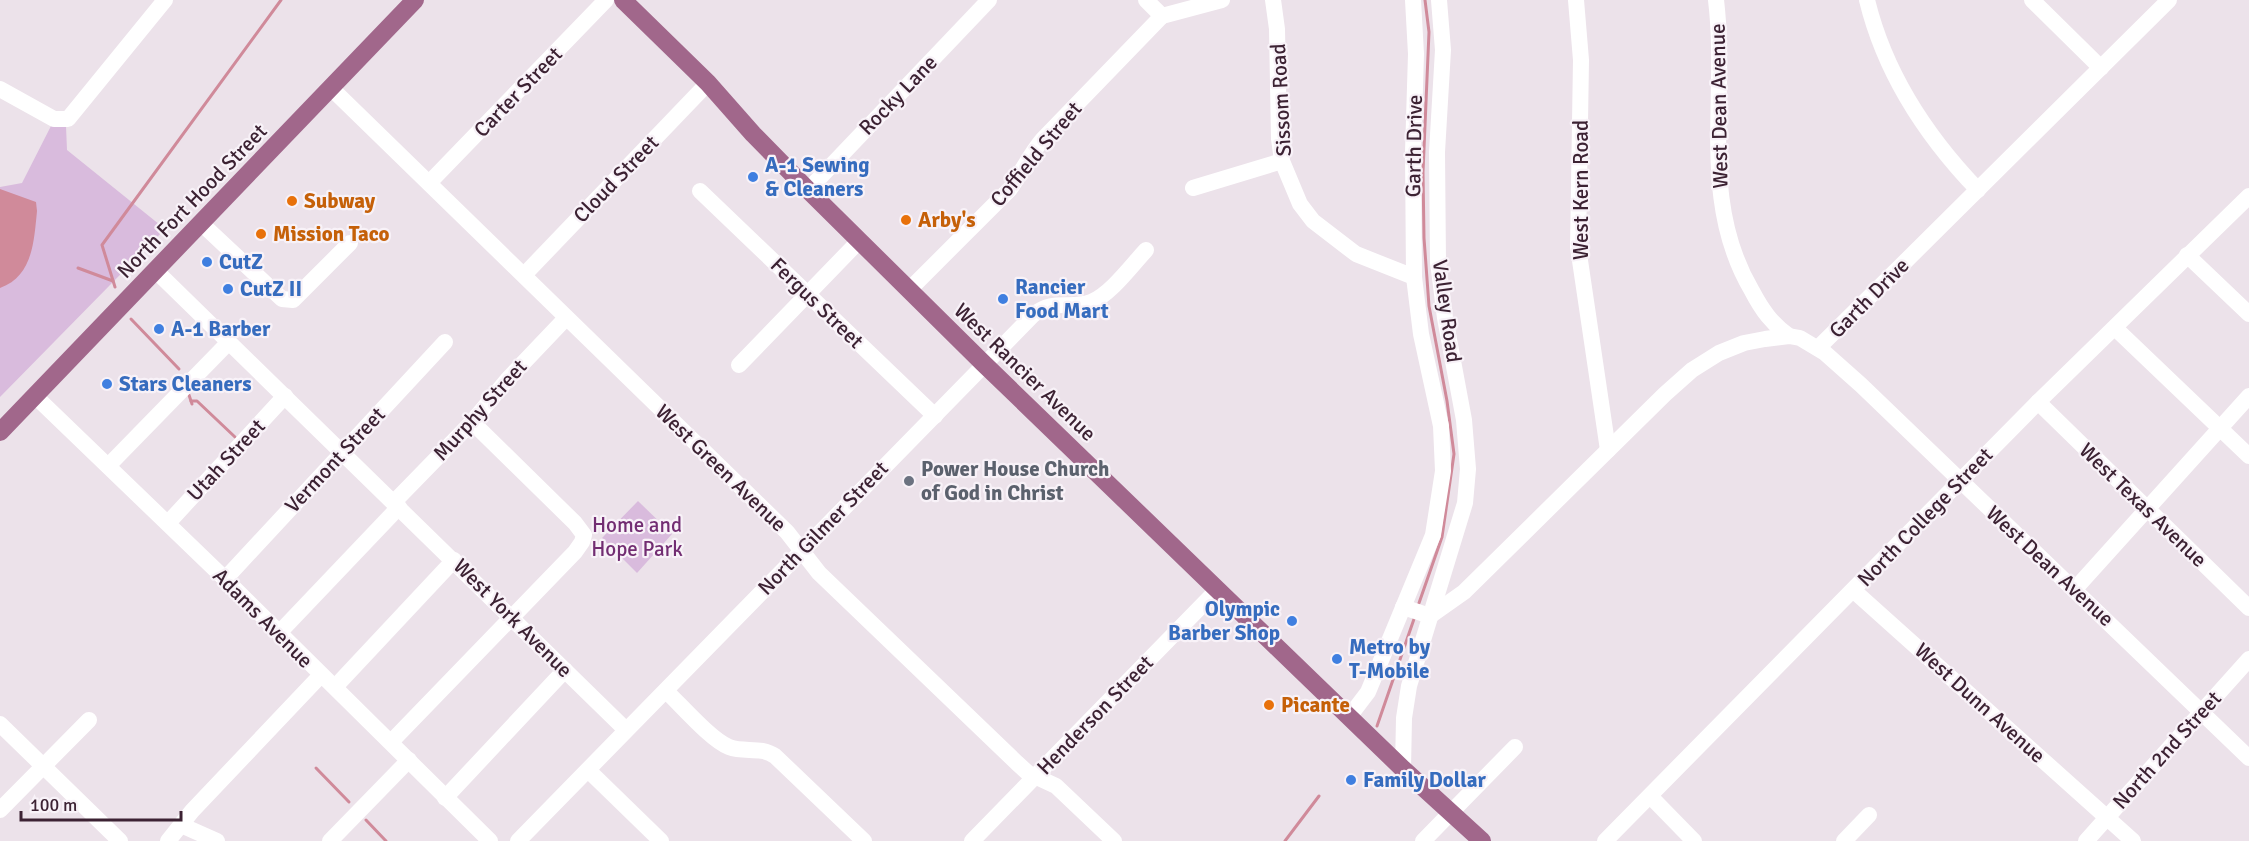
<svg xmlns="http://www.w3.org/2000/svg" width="2249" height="841" font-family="Signika,sans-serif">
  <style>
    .green { fill: #d9bbdd }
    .water { fill: #d08a9a }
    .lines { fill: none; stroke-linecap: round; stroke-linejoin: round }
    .stream { stroke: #d08a9a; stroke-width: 3 }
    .minor { stroke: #fff; stroke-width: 16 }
    .major { stroke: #a1678b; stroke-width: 18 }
    .shop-dot { fill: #3f7fe0; stroke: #f8f2f8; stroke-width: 2 }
    .food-dot { fill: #e8710a; stroke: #f8f2f8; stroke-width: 2 }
    .worship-dot { fill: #6b7280; stroke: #f8f2f8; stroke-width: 2 }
    .labels { text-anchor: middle; stroke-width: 4.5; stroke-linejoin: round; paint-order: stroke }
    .street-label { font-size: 21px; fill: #3c2233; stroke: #f8f2f8 }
    .shop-label { font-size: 21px; font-weight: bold; fill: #366cbe; stroke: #f8f2f8; text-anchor: start }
    .food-label { font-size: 21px; font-weight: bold; fill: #c56008; stroke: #f8f2f8; text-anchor: start }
    .worship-label { font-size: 21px; font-weight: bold; fill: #5b616d; stroke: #f8f2f8; text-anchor: start }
    .park-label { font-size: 21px; fill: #722d72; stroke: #f8f2f8 }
  </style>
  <rect width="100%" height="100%" fill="#ece2ea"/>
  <g class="green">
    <polygon points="51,126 66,126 67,150 165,229 0,397 0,187 22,183"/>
    <polygon points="638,501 672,534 637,573 602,538"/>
  </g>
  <path class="water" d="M 0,189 L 36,202 L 37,211 C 34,241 33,276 0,288 Z"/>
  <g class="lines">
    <g class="stream">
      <polyline points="78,268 113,281"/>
      <polyline points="115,287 102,245 281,0"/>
      <polyline points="131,319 179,369"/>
      <polyline points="189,395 192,404"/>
      <polyline points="191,401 197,401 235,437"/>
      <polyline points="1419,603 1442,537 1454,454 1447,401 1429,306 1424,238 1423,172 1429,32 1425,0"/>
      <polyline points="1377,726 1414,619"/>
      <polyline points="316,768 349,802"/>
      <polyline points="366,820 386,841"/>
      <polyline points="1285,841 1319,796"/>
    </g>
    <g class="minor">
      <polyline points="1146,0 1162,16"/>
      <polyline points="1273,0 1277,29 1279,139 1282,161 1300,204 1313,221 1356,254 1414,277"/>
      <polyline points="1576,0 1581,60 1578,247 1608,450"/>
      <path d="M 1716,0 C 1728,99 1698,200 1752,291 C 1762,310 1772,324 1789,336"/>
      <path d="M 1867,0 C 1885,74 1926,136 1978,190"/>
      <polyline points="2032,0 2101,68"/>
      <polyline points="1162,16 1222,0"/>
      <polyline points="331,88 787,532 819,573 1017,763 1028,773 1056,786 1114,841"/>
      <polyline points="0,89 54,119 68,119 165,0"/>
      <polyline points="429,183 606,0"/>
      <polyline points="1193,188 1282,161"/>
      <polyline points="808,190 989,0"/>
      <polyline points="700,191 935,416"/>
      <polyline points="202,224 282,299 293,300 350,243"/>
      <polyline points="2187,255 2249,314"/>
      <polyline points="156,271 626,730"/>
      <polyline points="524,275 708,83"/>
      <path d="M 909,290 L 1010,189 C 1022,172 1030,154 1043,139 L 1162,16"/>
      <polyline points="2115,328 2249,456"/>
      <polyline points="1818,348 2169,0"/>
      <polyline points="739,365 860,240"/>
      <polyline points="35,396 225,579 490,841"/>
      <polyline points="2038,402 2249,608"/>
      <polyline points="108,466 229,342"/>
      <polyline points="394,502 472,422 507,380 566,318"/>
      <polyline points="168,523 285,396"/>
      <polyline points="225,579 445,342"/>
      <polyline points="2075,589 2249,396"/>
      <polyline points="1853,590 2133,841"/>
      <polyline points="1403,607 1430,616 1464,592 1665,394 1692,370 1719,353 1744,343 1765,339 1789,336 1800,338 1825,353 1861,385 2249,758"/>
      <polyline points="279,633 399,507"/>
      <polyline points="335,687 454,560"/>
      <path d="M 666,691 C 681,705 711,740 729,747 C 745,753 760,746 775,756 L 864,841"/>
      <polyline points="1349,717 1368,692 1433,535 1443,471 1441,426 1421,334 1414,277 1413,152 1416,54 1413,0"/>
      <polyline points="0,724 120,841"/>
      <polyline points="391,742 575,552 582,542 584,535 575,523 472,422"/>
      <polyline points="1403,769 1404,718 1409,686 1465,503 1468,469 1464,420 1445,318 1438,262 1437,152 1443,50 1439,0"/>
      <polyline points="588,770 661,841"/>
      <polyline points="1650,796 1694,841"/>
      <polyline points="445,798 565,670"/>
      <polyline points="0,810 89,720"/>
      <polyline points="181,825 217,841"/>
      <polyline points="168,841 192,811 321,675"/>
      <polyline points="330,841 409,760"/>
      <path d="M 518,841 L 1033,315 C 1054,298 1069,310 1091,302 C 1110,295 1132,265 1146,250"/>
      <polyline points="972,841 1217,590"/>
      <polyline points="1423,841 1515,747"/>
      <polyline points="1605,841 2038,402 2249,196"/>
      <polyline points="1844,841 1869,815"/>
      <polyline points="2086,841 2249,659"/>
    </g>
    <g class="major">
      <polyline points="623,0 708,83 753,134 808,190 983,363 1403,769 1482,841"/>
      <polyline points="0,432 415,0"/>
    </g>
  </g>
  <g class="shop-dot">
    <circle cx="753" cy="177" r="6"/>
    <circle cx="207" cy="262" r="6"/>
    <circle cx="228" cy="289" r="6"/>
    <circle cx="1003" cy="299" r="6"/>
    <circle cx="159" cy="329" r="6"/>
    <circle cx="107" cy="384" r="6"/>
    <circle cx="1292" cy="621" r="6"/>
    <circle cx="1337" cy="659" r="6"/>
    <circle cx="1351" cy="780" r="6"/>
  </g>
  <g class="food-dot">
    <circle cx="292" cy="201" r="6"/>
    <circle cx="906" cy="220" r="6"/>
    <circle cx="261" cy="234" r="6"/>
    <circle cx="1269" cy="705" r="6"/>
  </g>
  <circle class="worship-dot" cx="909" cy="481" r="6"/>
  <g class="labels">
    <g class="street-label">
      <text transform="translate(518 92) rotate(-46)" y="7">Carter Street</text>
      <text transform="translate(898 95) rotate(-46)" y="7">Rocky Lane</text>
      <text transform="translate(1281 100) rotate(-93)" y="7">Sissom Road</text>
      <text transform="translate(1719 106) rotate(-91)" y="7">West Dean Avenue</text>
      <text transform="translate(1414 146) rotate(-89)" y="7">Garth Drive</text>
      <text transform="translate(1036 154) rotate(-50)" y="7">Coffield Street</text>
      <text transform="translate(616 179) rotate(-46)" y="7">Cloud Street</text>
      <text transform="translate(1581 190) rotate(-90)" y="7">West Kern Road</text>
      <text transform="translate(192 201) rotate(-46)" y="7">North Fort Hood Street</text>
      <text transform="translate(1869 298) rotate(-45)" y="7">Garth Drive</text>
      <text transform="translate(817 303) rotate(44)" y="7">Fergus Street</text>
      <text transform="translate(1447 311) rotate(82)" y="7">Valley Road</text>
      <text transform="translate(1025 372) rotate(44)" y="7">West Rancier Avenue</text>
      <text transform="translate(480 410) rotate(-48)" y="7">Murphy Street</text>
      <text transform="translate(226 460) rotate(-47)" y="7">Utah Street</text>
      <text transform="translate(335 460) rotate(-47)" y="7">Vermont Street</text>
      <text transform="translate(721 468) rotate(44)" y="7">West Green Avenue</text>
      <text transform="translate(2143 505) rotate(44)" y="7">West Texas Avenue</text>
      <text transform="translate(1925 517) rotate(-46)" y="7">North College Street</text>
      <text transform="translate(823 528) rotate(-46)" y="7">North Gilmer Street</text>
      <text transform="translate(2050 566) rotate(43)" y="7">West Dean Avenue</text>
      <text transform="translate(263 618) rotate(45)" y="7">Adams Avenue</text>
      <text transform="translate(513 618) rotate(45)" y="7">West York Avenue</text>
      <text transform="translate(1980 703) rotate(42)" y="7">West Dunn Avenue</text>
      <text transform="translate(1095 715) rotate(-46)" y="7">Henderson Street</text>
      <text transform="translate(2167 750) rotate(-48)" y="7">North 2nd Street</text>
    </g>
    <g class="shop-label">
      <text x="765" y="172">A-1 Sewing<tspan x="765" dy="24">&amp; Cleaners</tspan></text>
      <text x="219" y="269">CutZ</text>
      <text x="1015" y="294">Rancier<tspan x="1015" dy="24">Food Mart</tspan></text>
      <text x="240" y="296">CutZ II</text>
      <text x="171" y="336">A-1 Barber</text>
      <text x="119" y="391">Stars Cleaners</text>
      <text x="1280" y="616" text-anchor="end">Olympic<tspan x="1280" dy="24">Barber Shop</tspan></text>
      <text x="1349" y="654">Metro by<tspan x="1349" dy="24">T-Mobile</tspan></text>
      <text x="1363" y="787">Family Dollar</text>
    </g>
    <g class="food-label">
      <text x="304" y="208">Subway</text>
      <text x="918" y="227">Arby's</text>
      <text x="273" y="241">Mission Taco</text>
      <text x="1281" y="712">Picante</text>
    </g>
    <g class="worship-label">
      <text x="921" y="476">Power House Church<tspan x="921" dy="24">of God in Christ</tspan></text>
    </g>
    <g class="park-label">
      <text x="637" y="532">Home and<tspan x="637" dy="24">Hope Park</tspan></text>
    </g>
  </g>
  <path d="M21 811v9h160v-9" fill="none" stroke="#3c2233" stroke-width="3"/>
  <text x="30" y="811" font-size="18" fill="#3c2233" stroke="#f8f2f8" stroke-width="4.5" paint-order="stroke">100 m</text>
</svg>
